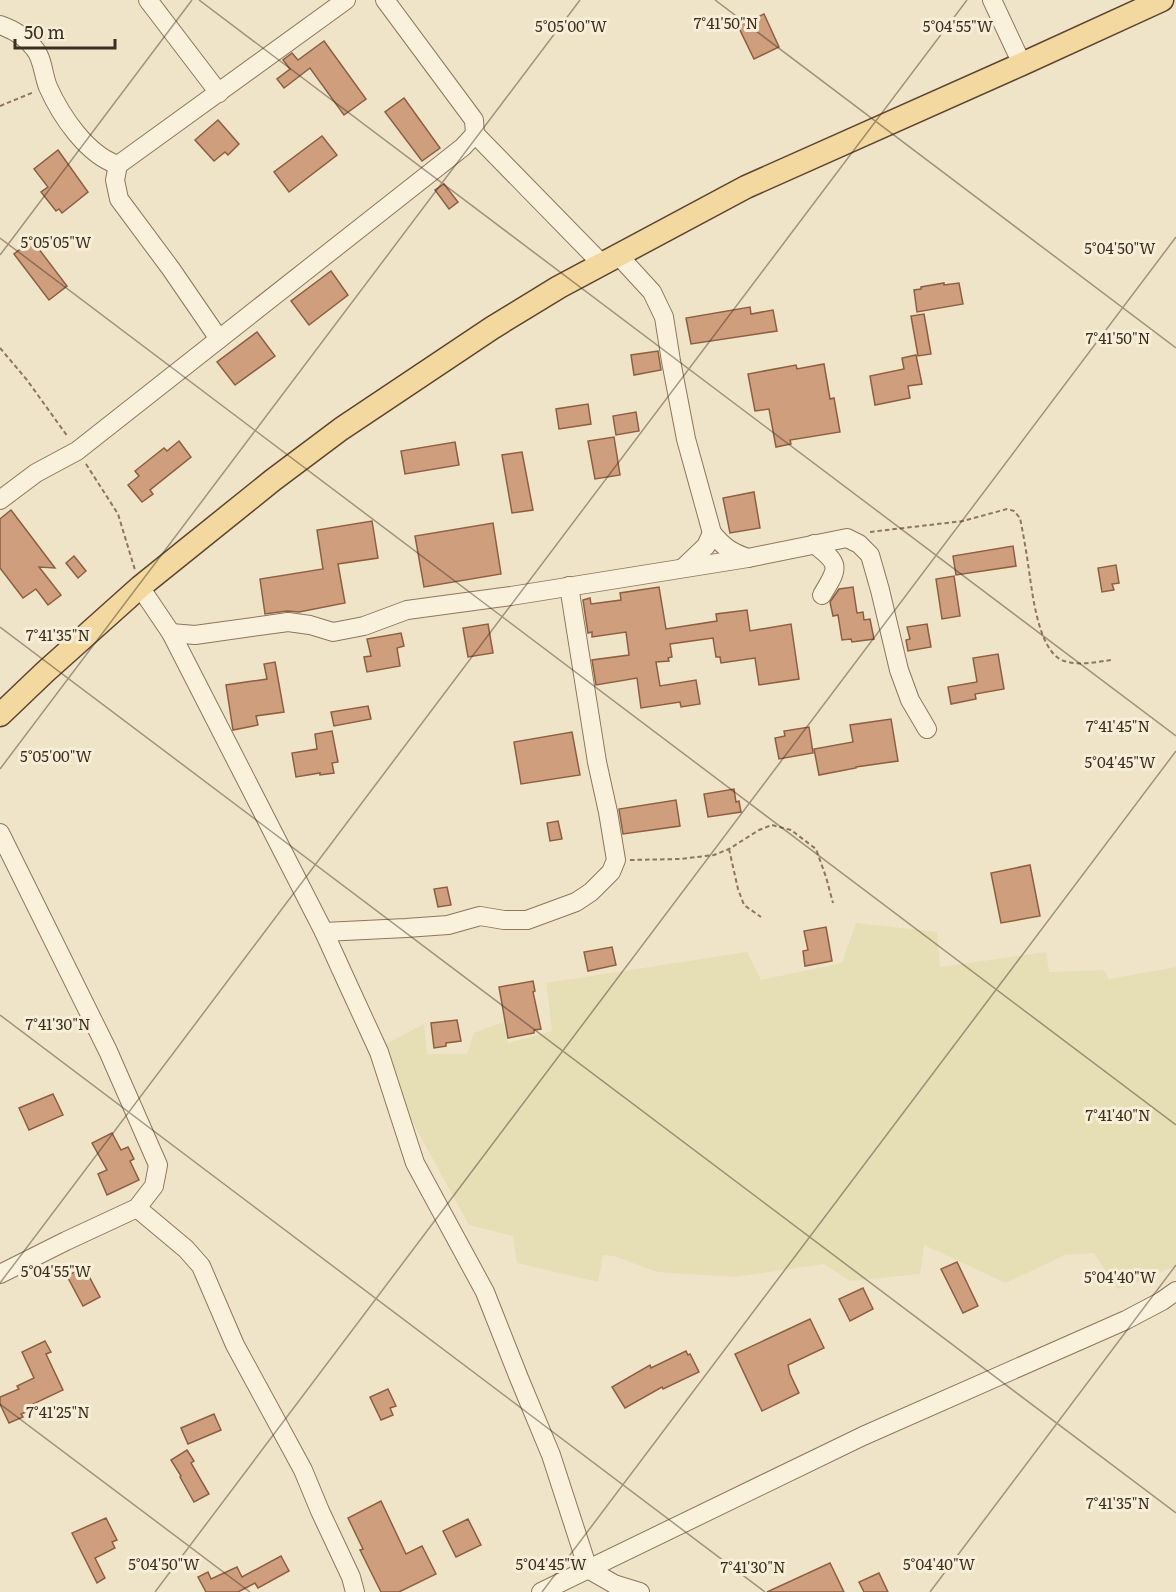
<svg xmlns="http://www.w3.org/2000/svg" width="1176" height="1592" font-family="Literata,serif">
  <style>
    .farmland { fill: #e6deb5 }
    .building { fill: #cf9f7d; stroke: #8d5f41; stroke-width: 1.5 }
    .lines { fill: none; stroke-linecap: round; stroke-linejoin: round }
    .minor-casing { stroke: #8d765c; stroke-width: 20 }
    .major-casing { stroke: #5b4430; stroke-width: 25 }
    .path { stroke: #8d765c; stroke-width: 2; stroke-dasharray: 4.5 3; stroke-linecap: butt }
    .minor { stroke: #faf1dc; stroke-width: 18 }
    .major { stroke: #f3d9a0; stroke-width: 22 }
    .ticks { fill: none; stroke: #3d2e20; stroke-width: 1.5; stroke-opacity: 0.45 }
    .ticks-label { font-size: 15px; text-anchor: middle; fill: #3d2e20; stroke: #f7eed8; stroke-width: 6; stroke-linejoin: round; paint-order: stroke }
  </style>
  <rect width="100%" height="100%" fill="#f0e4c8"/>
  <polygon class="farmland" points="856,923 937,932 940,967 1046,952 1049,972 1104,970 1109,979 1176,967 1176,1266 1118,1289 1094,1253 1065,1255 1006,1283 924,1245 920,1274 850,1281 824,1264 735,1277 657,1272 614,1256 603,1255 598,1282 517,1263 513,1236 469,1225 400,1099 382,1046 424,1024 427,1054 467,1054 474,1033 503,1022 508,1043 552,1031 546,983 747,952 761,980 842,963"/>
  <g class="building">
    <polygon points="764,14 779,47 754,59 738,26"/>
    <polygon points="324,41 366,99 344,115 310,68 284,88 277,79 290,69 283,60 292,53 298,60"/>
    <polygon points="404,98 440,148 422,161 385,112"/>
    <polygon points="218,120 239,144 228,155 225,152 214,161 195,140"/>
    <polygon points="322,136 337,155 289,192 274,172"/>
    <polygon points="58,150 88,192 62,213 59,209 56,211 41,192 48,187 34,169"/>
    <polygon points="444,184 458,202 449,209 435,190"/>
    <polygon points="32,240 67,286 49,300 14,254"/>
    <polygon points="331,271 348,295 309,325 291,301"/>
    <polygon points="944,283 944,285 959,283 963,304 917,312 914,290 921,289 921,287"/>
    <polygon points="750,307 751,314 773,310 777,331 691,344 686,318"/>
    <polygon points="924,314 931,354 918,356 911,316"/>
    <polygon points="257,332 275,356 235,385 217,362"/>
    <polygon points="658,351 661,370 634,375 631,355"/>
    <polygon points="916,355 922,384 908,386 910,398 875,405 870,376 904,369 902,358"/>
    <polygon points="824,364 830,399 834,398 840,432 790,440 791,444 776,447 769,409 755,411 748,374 796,365 797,369"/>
    <polygon points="588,404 591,424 559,429 556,409"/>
    <polygon points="636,412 639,431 616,435 613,416"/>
    <polygon points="614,437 620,475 595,479 588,441"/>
    <polygon points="179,441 191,457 150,490 153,494 142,502 128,485 139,476 135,471 164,448 167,451"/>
    <polygon points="455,442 459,465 405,474 401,451"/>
    <polygon points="522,452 533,510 512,513 502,455"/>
    <polygon points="754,492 760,528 730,533 723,498"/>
    <polygon points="11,510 55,568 39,567 61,595 48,605 36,589 23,598 0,568 0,519"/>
    <polygon points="372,521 378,558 338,564 345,603 299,612 287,611 265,614 260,579 323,569 317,530"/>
    <polygon points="493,523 501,574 424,587 415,536"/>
    <polygon points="1013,546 1016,566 956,575 953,556"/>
    <polygon points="74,556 86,571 78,578 66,563"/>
    <polygon points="1116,565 1119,583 1112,584 1114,590 1102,592 1098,568"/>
    <polygon points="954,576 960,616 942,619 936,579"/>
    <polygon points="659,587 666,629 717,621 716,614 747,610 750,631 791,624 799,679 759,685 755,658 721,663 720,657 716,657 713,638 670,644 672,657 668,658 669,661 656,662 660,686 696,680 700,704 681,707 680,702 641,708 637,678 596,685 592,660 629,655 626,632 592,637 592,632 588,633 583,600 590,598 591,604 621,600 620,593"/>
    <polygon points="853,587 857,613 863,612 864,620 870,619 874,639 852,642 851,639 842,640 838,615 833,616 830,602 839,589"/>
    <polygon points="488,624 493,653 468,657 463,628"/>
    <polygon points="927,624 931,647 908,651 906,640 910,639 907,627"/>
    <polygon points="401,633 404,646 397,648 400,666 367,672 364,657 371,656 367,639"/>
    <polygon points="998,654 1004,689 975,694 976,699 951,704 948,687 977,682 973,658"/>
    <polygon points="275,662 284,712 256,716 258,725 233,730 226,685 267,679 264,664"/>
    <polygon points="368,706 371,719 334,726 331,712"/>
    <polygon points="891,719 898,761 856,767 856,768 819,775 814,749 853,742 850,725"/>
    <polygon points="809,727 813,753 779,759 775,738 785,736 784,731"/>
    <polygon points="332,731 338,762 332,763 334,773 320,775 320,773 296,777 292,753 317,749 315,734"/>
    <polygon points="572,732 580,775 521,784 514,742"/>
    <polygon points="734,789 736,802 739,801 741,812 708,817 704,794"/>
    <polygon points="676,800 680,826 623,834 619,809"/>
    <polygon points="558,821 562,839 550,841 547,823"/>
    <polygon points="1030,865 1040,916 1001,923 991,873"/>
    <polygon points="447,887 451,905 438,907 434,889"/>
    <polygon points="826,927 832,961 805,966 803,951 808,950 804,931"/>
    <polygon points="612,947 616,965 588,971 584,952"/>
    <polygon points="533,981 535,991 533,992 541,1029 534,1030 534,1033 508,1038 499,987"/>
    <polygon points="457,1020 461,1041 446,1043 446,1046 434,1048 431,1023"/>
    <polygon points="53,1094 63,1115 29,1130 19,1108"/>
    <polygon points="112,1133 121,1150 128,1147 134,1159 130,1161 139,1180 107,1195 98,1174 107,1170 92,1143"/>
    <polygon points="957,1262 978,1306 963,1313 941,1269"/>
    <polygon points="84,1267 100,1297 83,1306 67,1276"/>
    <polygon points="863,1288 873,1309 850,1321 839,1299"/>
    <polygon points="810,1319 824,1348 788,1365 790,1374 799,1393 762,1411 735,1354"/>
    <polygon points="45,1341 51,1352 46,1354 63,1390 33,1404 35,1408 21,1414 23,1417 9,1423 0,1404 0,1397 19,1389 17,1386 34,1378 22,1352"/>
    <polygon points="686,1351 688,1355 690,1354 699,1372 663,1389 662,1387 625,1408 612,1387 650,1365 651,1368"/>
    <polygon points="388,1389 396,1406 390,1408 393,1415 381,1420 370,1397"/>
    <polygon points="214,1414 221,1430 188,1444 181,1428"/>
    <polygon points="187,1450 194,1461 191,1463 209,1494 194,1502 180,1477 181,1476 171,1460"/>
    <polygon points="381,1501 406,1554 422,1546 436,1574 399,1592 381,1592 360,1550 363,1549 348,1518"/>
    <polygon points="106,1518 117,1540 112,1542 115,1548 95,1558 105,1578 97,1583 72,1533"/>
    <polygon points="468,1519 481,1545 456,1557 443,1531"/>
    <polygon points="281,1556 289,1571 258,1588 255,1583 238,1592 206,1592 198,1577 208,1572 211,1579 237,1567 242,1577"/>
    <polygon points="830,1563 844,1592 767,1592"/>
    <polygon points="879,1573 888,1592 864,1592 859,1582"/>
  </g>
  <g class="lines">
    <g class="minor-casing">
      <g id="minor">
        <polyline points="148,0 219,93"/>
        <polyline points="385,0 474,120 475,134 602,264"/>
        <polyline points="992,0 1022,64"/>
        <path d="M 0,25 C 14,30 25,36 34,48 C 43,58 43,75 48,87 C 61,116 87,155 118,165"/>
        <path d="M 618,255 L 652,292 L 664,317 L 671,361 L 686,439 L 712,533 C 724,547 730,552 748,558"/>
        <polyline points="219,339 171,269 119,199 115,180 118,165 346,0"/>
        <polyline points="0,500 36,473 77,451 463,147 475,134"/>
        <path d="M 814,544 C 842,565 838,568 822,595"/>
        <polyline points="683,568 706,546 712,533"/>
        <polyline points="140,587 171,633 324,932 350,989 379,1052 415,1163 485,1292 519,1378 551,1455 588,1569 614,1584 640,1592"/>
        <polyline points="171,633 195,635 288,622 310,625 333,632 364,626 407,610 511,596 748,558 847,538 859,544 870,555 880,590 899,670 910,700 927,729"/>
        <polyline points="0,833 108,1051 158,1165 154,1186 137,1208 66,1241 0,1274"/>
        <polyline points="324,932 406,928 448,925 480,916 504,920 527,920 576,902 591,892 611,872 616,860 608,812 597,762 569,586"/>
        <polyline points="137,1208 186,1249 201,1266 235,1345 303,1470 320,1511 351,1577 355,1592"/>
        <polyline points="541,1592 863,1436 1126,1320 1162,1301 1176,1291"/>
      </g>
    </g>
    <g class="major-casing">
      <polyline id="major" points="0,715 45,672 140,587 273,480 341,429 492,328 559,287 746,187 1022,64 1162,0"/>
    </g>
    <g class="path">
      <polyline points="0,106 34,92"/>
      <polyline points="0,348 27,380 68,437"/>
      <polyline points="86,464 118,514 135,570"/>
      <path d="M 870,532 L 963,521 L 1007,509 L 1014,511 L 1020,518 C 1023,533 1026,549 1028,564 C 1032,588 1037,652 1064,661 C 1079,666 1096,662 1111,660"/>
      <polyline points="729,849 738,889 744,905 761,917"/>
      <polyline points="630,860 680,859 714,855 729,849 759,830 772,825 791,830 816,849 826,877 833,903"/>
    </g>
    <use href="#minor" class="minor"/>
    <use href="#major" class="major"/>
  </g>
  <path class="ticks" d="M 199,0 L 1176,736M 715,0 L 1176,348M 0,238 L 1176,1125M 0,255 L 192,0M 0,627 L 1176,1513M 0,769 L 580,0M 0,1015 L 765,1592M 0,1283 L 967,0M 0,1404 L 250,1592M 155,1592 L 1176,237M 542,1592 L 1176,751M 930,1592 L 1176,1265"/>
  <g class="ticks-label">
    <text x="726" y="29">7°41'50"N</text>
    <text x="571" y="32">5°05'00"W</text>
    <text x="958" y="32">5°04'55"W</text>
    <text x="56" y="248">5°05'05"W</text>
    <text x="1120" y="254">5°04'50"W</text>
    <text x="1118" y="344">7°41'50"N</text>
    <text x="58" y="641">7°41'35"N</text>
    <text x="1118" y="732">7°41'45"N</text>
    <text x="56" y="762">5°05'00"W</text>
    <text x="1120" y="768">5°04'45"W</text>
    <text x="58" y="1030">7°41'30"N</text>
    <text x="1118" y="1121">7°41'40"N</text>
    <text x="56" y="1277">5°04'55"W</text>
    <text x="1120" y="1283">5°04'40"W</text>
    <text x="58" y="1418">7°41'25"N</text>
    <text x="1118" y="1509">7°41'35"N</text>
    <text x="164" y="1570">5°04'50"W</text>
    <text x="551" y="1570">5°04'45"W</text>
    <text x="939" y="1570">5°04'40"W</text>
    <text x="753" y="1573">7°41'30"N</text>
  </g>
  <path d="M15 39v9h100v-9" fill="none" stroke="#3d2e20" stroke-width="3"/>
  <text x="24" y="39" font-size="18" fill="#3d2e20" stroke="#f7eed8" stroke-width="4.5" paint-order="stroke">50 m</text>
</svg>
